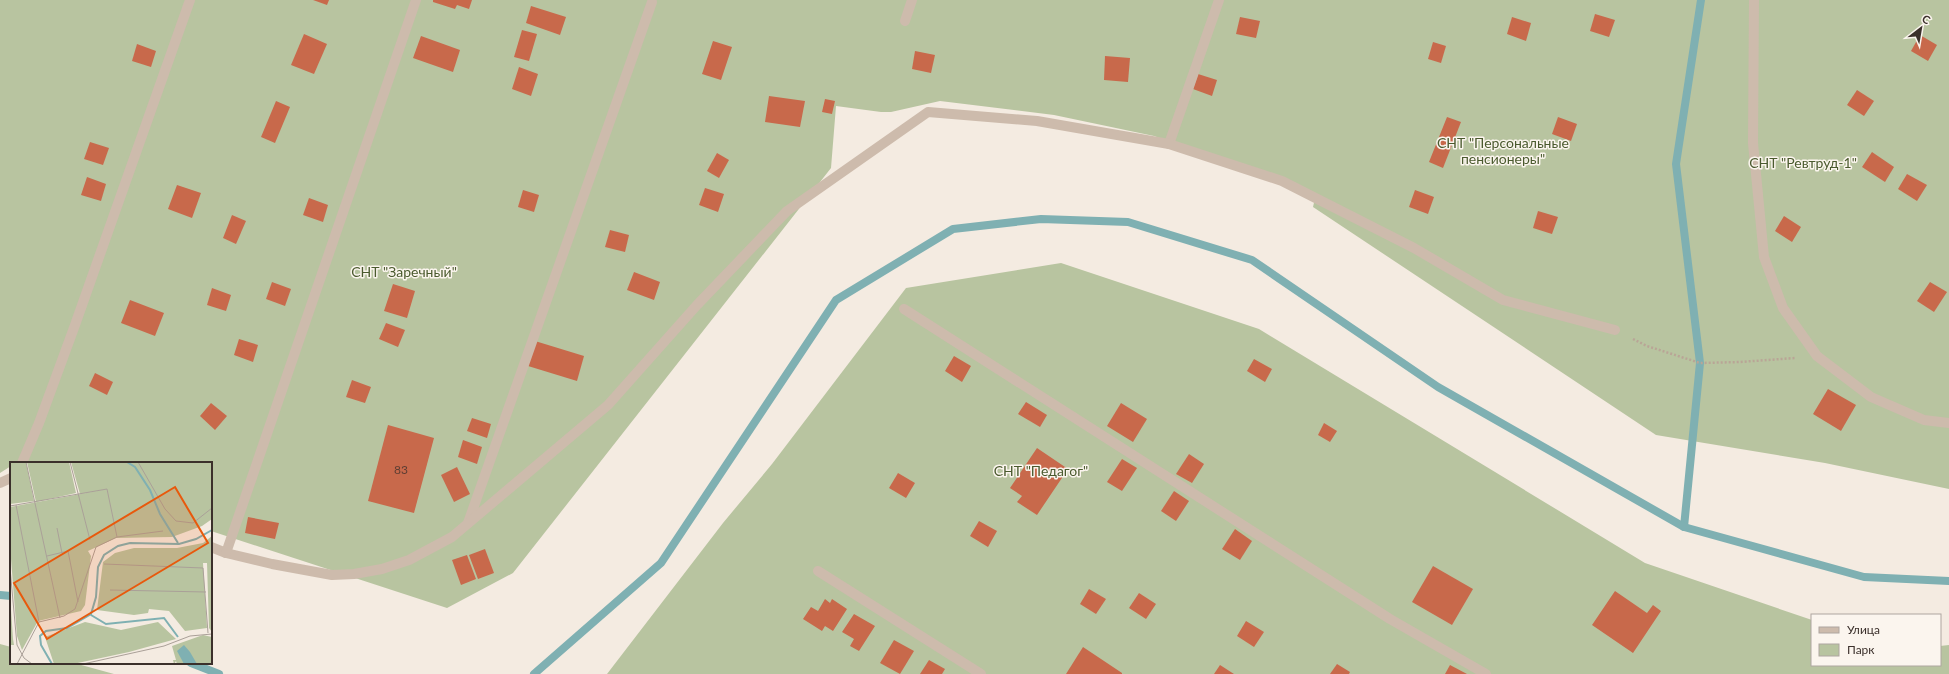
<svg xmlns="http://www.w3.org/2000/svg" width="1949" height="674" font-family="Lato,sans-serif">
  <style>
    .green { fill: #b8c4a0 }
    .lines { fill: none; stroke-linecap: round; stroke-linejoin: round }
    .stream { stroke: #7fb0b2; stroke-width: 8 }
    .building { fill: #c8694b }
    .path { stroke: #b9a596; stroke-width: 2.5; stroke-dasharray: 2 2; stroke-linecap: butt }
    .street { stroke: #cdbbac; stroke-width: 10 }
    .labels { text-anchor: middle; stroke-width: 3; stroke-linejoin: round; paint-order: stroke }
    .number-label { font-size: 12px; fill: #5e3e33 }
    .park-label { font-size: 14px; fill: #4a5a2e; stroke: #fbf5ee }
    .inset-river { fill: none; stroke: #7fb0b2; stroke-width: 2 }
    .inset-road { fill: none; stroke: #aaa098; stroke-width: 1 }
    .view { fill: #e8590c; fill-opacity: 0.15; stroke: #e8590c; stroke-width: 2 }
    .inset-edge { fill: none; stroke: #3b302b; stroke-width: 2 }
  </style>
  <rect width="100%" height="100%" fill="#f4ebe1"/>
  <g class="green">
    <polygon points="0,0 1949,0 1949,489 1825,463 1656,435 1313,207 1316,194 1154,136 1054,115 940,101 891,112 881,112 836,106 831,168 513,573 447,608 211,531 211,463 17,462 11,463 11,466 0,473"/>
    <polygon points="1061,263 1259,329 1645,563 1812,620 1812,665 1940,665 1940,646 1949,645 1949,674 607,674 723,523 772,464 906,288"/>
    <polygon points="0,644 11,647 11,663 74,663 114,674 0,674"/>
  </g>
  <g class="lines">
    <g class="stream">
      <polyline points="1684,527 1700,363 1676,164 1701,0"/>
      <polyline points="0,595 11,596"/>
      <polyline points="191,663 219,674"/>
      <polyline points="534,674 661,563 836,300 953,229 1041,219 1128,222 1252,260 1438,387 1684,527 1864,577 1949,581"/>
    </g>
  </g>
  <g class="building">
    <polygon points="313,0 329,0 327,5"/>
    <polygon points="433,0 472,0 469,9 457,5 455,9 433,2"/>
    <polygon points="531,6 566,17 560,35 526,23"/>
    <polygon points="1595,14 1615,20 1609,37 1590,31"/>
    <polygon points="1240,17 1260,21 1256,38 1236,34"/>
    <polygon points="1512,17 1531,23 1526,41 1507,34"/>
    <polygon points="522,30 537,34 529,61 514,57"/>
    <polygon points="304,34 327,44 314,74 291,65"/>
    <polygon points="1920,35 1937,45 1928,61 1911,51"/>
    <polygon points="421,36 460,50 453,72 413,58"/>
    <polygon points="713,41 732,47 721,80 702,74"/>
    <polygon points="1433,42 1446,46 1441,63 1428,59"/>
    <polygon points="137,44 156,51 151,67 132,61"/>
    <polygon points="915,51 935,55 931,73 912,69"/>
    <polygon points="1105,56 1130,58 1128,82 1104,80"/>
    <polygon points="519,67 538,74 531,96 512,89"/>
    <polygon points="1198,74 1217,80 1212,96 1193,89"/>
    <polygon points="1857,90 1874,101 1864,116 1847,105"/>
    <polygon points="769,96 805,101 800,127 765,122"/>
    <polygon points="825,99 835,101 832,114 822,112"/>
    <polygon points="276,101 290,107 275,143 261,137"/>
    <polygon points="1447,117 1461,122 1443,168 1429,162"/>
    <polygon points="1558,117 1577,124 1571,141 1552,134"/>
    <polygon points="90,142 109,148 103,165 84,159"/>
    <polygon points="1872,152 1894,167 1885,182 1862,167"/>
    <polygon points="717,153 729,160 719,178 707,171"/>
    <polygon points="1907,174 1927,185 1917,201 1898,189"/>
    <polygon points="87,177 106,184 101,201 81,195"/>
    <polygon points="177,185 201,193 192,218 168,209"/>
    <polygon points="705,188 724,194 718,212 699,205"/>
    <polygon points="523,190 539,195 534,212 518,207"/>
    <polygon points="1415,190 1434,197 1428,214 1409,207"/>
    <polygon points="309,198 328,205 323,222 303,215"/>
    <polygon points="1538,211 1558,217 1552,234 1533,228"/>
    <polygon points="232,215 246,221 236,244 223,238"/>
    <polygon points="1784,216 1801,227 1792,242 1775,231"/>
    <polygon points="610,230 629,235 625,252 605,247"/>
    <polygon points="634,272 660,282 654,300 627,290"/>
    <polygon points="272,282 291,289 285,306 266,299"/>
    <polygon points="1930,282 1947,292 1934,312 1917,301"/>
    <polygon points="393,284 415,291 407,318 384,311"/>
    <polygon points="212,288 231,295 226,311 207,305"/>
    <polygon points="130,300 164,313 155,336 121,323"/>
    <polygon points="386,323 405,330 398,347 379,339"/>
    <polygon points="239,339 258,345 253,362 234,355"/>
    <polygon points="535,341 584,356 577,381 528,366"/>
    <polygon points="954,356 971,366 962,382 945,371"/>
    <polygon points="1254,359 1272,369 1265,382 1247,371"/>
    <polygon points="95,373 113,382 107,395 89,386"/>
    <polygon points="352,380 371,387 365,403 346,397"/>
    <polygon points="1828,389 1856,405 1841,431 1813,414"/>
    <polygon points="1026,402 1047,415 1040,427 1018,414"/>
    <polygon points="211,403 227,416 215,430 200,416"/>
    <polygon points="1121,403 1147,419 1133,442 1107,426"/>
    <polygon points="472,418 491,424 487,438 467,431"/>
    <polygon points="1324,423 1337,431 1330,442 1318,435"/>
    <polygon points="388,425 434,438 414,513 368,501"/>
    <polygon points="463,440 482,447 477,464 458,457"/>
    <polygon points="1037,448 1068,469 1037,515 1017,502 1022,496 1010,488"/>
    <polygon points="1189,454 1204,464 1192,483 1176,474"/>
    <polygon points="1122,459 1137,468 1122,491 1107,482"/>
    <polygon points="457,467 470,494 454,502 441,475"/>
    <polygon points="898,473 915,483 906,498 889,488"/>
    <polygon points="1174,491 1189,501 1176,521 1161,511"/>
    <polygon points="248,517 279,523 275,539 245,533"/>
    <polygon points="979,521 997,531 988,547 970,536"/>
    <polygon points="1235,529 1252,541 1240,560 1222,549"/>
    <polygon points="485,549 494,573 478,579 469,555"/>
    <polygon points="467,555 476,579 461,585 452,560"/>
    <polygon points="1433,566 1473,589 1452,625 1412,602"/>
    <polygon points="1089,589 1106,599 1096,614 1080,604"/>
    <polygon points="1615,591 1647,613 1653,605 1661,611 1633,653 1592,625"/>
    <polygon points="1139,593 1156,604 1146,619 1129,608"/>
    <polygon points="825,599 830,603 832,599 847,609 833,631 825,626 822,631 803,619 811,607 818,611"/>
    <polygon points="854,614 875,626 859,651 850,646 854,639 842,632"/>
    <polygon points="1246,621 1264,632 1254,647 1237,636"/>
    <polygon points="894,640 914,651 900,674 880,663"/>
    <polygon points="1083,647 1122,673 1122,674 1066,674"/>
    <polygon points="929,660 945,669 942,674 920,674"/>
    <polygon points="1337,664 1350,672 1349,674 1330,674"/>
    <polygon points="1220,665 1234,674 1214,674"/>
    <polygon points="1450,665 1467,674 1445,674"/>
  </g>
  <g class="lines">
    <polyline class="path" points="1633,339 1647,346 1700,363 1740,362 1795,358"/>
    <g class="street">
      <polyline points="1754,0 1753,143 1764,257 1783,308 1817,356 1871,397 1924,420 1949,423"/>
      <polyline points="905,21 912,0"/>
      <polyline points="1169,144 1219,0"/>
      <polyline points="904,309 1390,619 1486,674"/>
      <polyline points="22,463 39,423 75,325 190,0"/>
      <polyline points="0,483 11,478"/>
      <polyline points="468,523 652,2"/>
      <polyline points="211,547 226,553 272,564 332,575 354,574 382,569 409,560 452,537 608,405 697,305 787,211 928,112 1037,121 1169,144 1282,181 1414,248 1503,300 1615,330"/>
      <polyline points="226,553 416,0"/>
      <polyline points="818,571 981,674"/>
    </g>
  </g>
  <g class="labels">
    <g class="number-label">
      <text x="401" y="474">83</text>
    </g>
    <g class="park-label">
      <text x="1503" y="148">СНТ "Персональные<tspan x="1503" dy="16">пенсионеры"</tspan></text>
      <text x="1803" y="168">СНТ "Ревтруд-1"</text>
      <text x="404" y="277">СНТ "Заречный"</text>
      <text x="1041" y="476">СНТ "Педагог"</text>
    </g>
  </g>
  <g transform="translate(10 462)">
    <rect width="202" height="202" fill="#f4ebe1"/>
    <path d="M 0,0 L 16,0 L 24,39 L 0,42 ZM 17,0 L 59,0 L 66,31 L 26,40 ZM 61,0 L 202,0 L 202,57 L 192,64 L 162,75 L 106,76 L 78,89 L 81,94 L 75,143 L 71,149 L 28,159 L 12,188 L 7,174 L 0,84 L 0,45 L 98,27 L 70,32 ZM 202,74 L 202,170 L 199,166 L 197,101 L 193,101 L 197,166 L 175,169 L 159,149 L 139,147 L 138,151 L 124,153 L 87,148 L 93,100 L 105,91 L 124,86 L 167,86 L 193,81 ZM 0,132 L 3,177 L 4,183 L 0,183 ZM 75,160 L 111,168 L 148,160 L 166,177 L 119,190 L 63,202 L 44,202 L 35,175 ZM 193,173 L 202,175 L 202,202 L 167,202 L 166,199 L 164,202 L 163,198 L 166,198 L 162,184 Z" fill="#b8c4a0"/>
    <path d="M 174,183 L 180,190 L 187,202 L 174,202 L 167,189 Z" fill="#7fb0b2"/>
    <path class="inset-river" d="M 117,0 L 125,5 L 140,28 L 150,52 L 168,81M 81,153 L 96,162 L 154,156 L 168,175M 42,202 L 31,183 L 30,174 L 36,169 L 57,166 L 81,152 L 86,135 L 88,105 L 94,93 L 108,84 L 120,81 L 169,82 L 186,77 L 202,68"/>
    <path class="inset-road" d="M 16,0 L 50,156M 60,0 L 80,78M 128,0 L 155,47 L 166,59 L 183,61 L 202,46M 6,43 L 29,160M 0,44 L 97,27 L 107,75M 47,66 L 52,91M 37,94 L 58,89 L 68,140M 94,102 L 193,106 L 198,171M 0,106 L 7,183 L 14,196 L 22,202M 100,128 L 196,130M 7,202 L 29,160 L 54,154 L 65,147 L 86,85 L 107,75 L 153,69M 73,202 L 154,184 L 180,174 L 202,172"/>
    <path class="view" d="M 165,25 L 198,81 L 37,177 L 4,121 Z"/>
    <rect width="202" height="202" class="inset-edge"/>
  </g>
  <rect x="1811" y="614" width="130" height="52" fill="#fbf5ee" stroke="#aea6a0"/>
  <rect x="1819" y="627" width="20" height="6" fill="#cdbbac" stroke="#aea6a0"/>
  <text x="1847" y="634" font-size="12" fill="#3b302b">Улица</text>
  <rect x="1819" y="644" width="20" height="12" fill="#b8c4a0" stroke="#aea6a0"/>
  <text x="1847" y="654" font-size="12" fill="#3b302b">Парк</text>
  <g transform="translate(1921 28) rotate(31)" stroke="#fbf5ee" stroke-width="3" paint-order="stroke">
  <path d="M0-3L7 15L0 10L-7 15Z" fill="#3b302b"/>
  <text y="-6" font-size="11" font-weight="bold" text-anchor="middle" fill="#3b302b">С</text>
  </g>
</svg>
